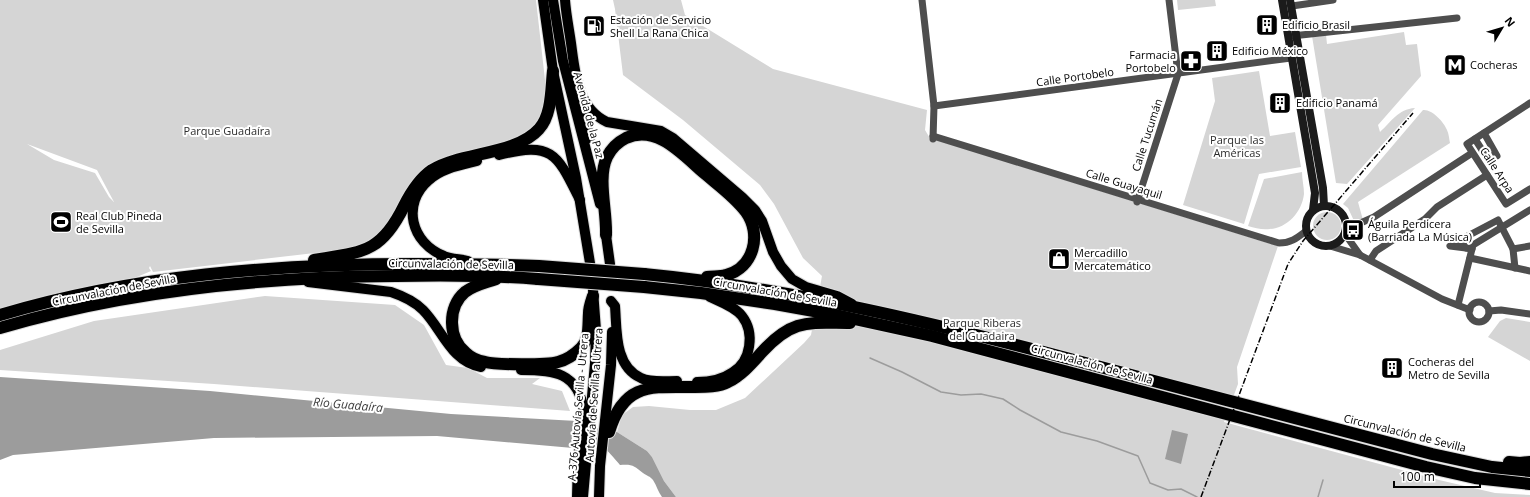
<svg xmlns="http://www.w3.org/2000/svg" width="1530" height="497" font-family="'Open Sans',sans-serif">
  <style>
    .green { fill: #d5d5d5; fill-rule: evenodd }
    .water { fill: #9c9c9c }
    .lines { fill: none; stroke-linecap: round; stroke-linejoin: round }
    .stream { stroke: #9c9c9c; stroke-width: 1.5 }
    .primary-casing { stroke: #dbdbdb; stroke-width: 12 }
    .highway-casing { stroke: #dbdbdb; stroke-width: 14 }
    .street { stroke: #4e4e4e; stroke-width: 7 }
    .secondary { stroke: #1b1b1b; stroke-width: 8 }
    .primary { stroke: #000; stroke-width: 10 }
    .highway { stroke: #000; stroke-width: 12 }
    .rail { stroke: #000; stroke-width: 1.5; stroke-dasharray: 6 2 1 2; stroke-linecap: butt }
    .highway-bridge-casing { stroke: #dbdbdb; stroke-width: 14; stroke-linecap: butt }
    .highway-bridge { stroke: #000; stroke-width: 12 }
    .labels { text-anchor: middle; stroke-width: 4; stroke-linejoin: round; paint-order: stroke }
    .poi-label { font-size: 11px; fill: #000; stroke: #fff; text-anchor: start }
    .street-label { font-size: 11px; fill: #000; stroke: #fff }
    .park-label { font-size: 11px; fill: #2c2c2c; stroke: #fff }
    .water-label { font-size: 12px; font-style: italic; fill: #3d3d3d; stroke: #fff }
  </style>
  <rect width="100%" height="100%" fill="#fff"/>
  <g class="green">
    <path d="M 0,0 L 536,0 L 546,89 L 543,109 L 539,120 L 530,131 L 515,139 L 456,155 L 385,231 L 370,243 L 340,250 L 153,272 L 150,266 L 149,268 L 151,271 L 130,280 L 0,310 ZM 27,144 L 97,170 L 114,202 L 109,197 L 95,173 L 54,160 Z"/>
    <polygon points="613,0 681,0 685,15 773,69 927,110 925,130 931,140 933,139 1278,246 1237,367 1238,384 1224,422 1439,480 1495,493 1530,495 1530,497 676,497 664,481 652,457 647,451 617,432 622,415 633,407 649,406 690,410 716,410 745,398 804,343 811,335 822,276 803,258 774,204 760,185 683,120 623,75 615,9"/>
    <polygon points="1177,0 1215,0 1216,6 1178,10"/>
    <path d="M 1404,32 L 1406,45 L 1417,44 L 1421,76 L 1378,125 L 1380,132 C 1391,122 1398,109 1415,108 L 1347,184 L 1336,183 L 1312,36 L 1326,35 L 1327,44 Z"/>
    <polygon points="1259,71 1270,136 1295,132 1301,167 1259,174 1244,224 1183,205 1215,101 1212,78"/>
    <path d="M 1423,110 C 1432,109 1444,122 1447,130 C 1449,134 1449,139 1450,143 L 1358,202 L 1363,220 L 1355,223 L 1348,208 L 1343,204 Z"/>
    <path d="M 1302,172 C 1302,179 1304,187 1304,194 C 1302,212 1287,228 1270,229 C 1262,230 1255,228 1248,226 L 1264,179 Z"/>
    <circle cx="1327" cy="226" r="14"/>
    <polygon points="265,296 395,305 424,325 446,365 468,368 487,378 540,378 532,384 562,391 570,411 214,384 0,370 0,350 94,321"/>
    <polygon points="1506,318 1530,322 1530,361 1488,337 1500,321"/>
  </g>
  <g class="water">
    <path d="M 0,377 L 210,391 L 451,414 L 577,421 L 597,428 L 617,432 L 647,451 L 652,457 L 664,481 L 676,497 L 662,497 C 658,492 657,486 653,480 C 650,476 647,476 643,473 C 634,466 633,464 620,465 C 602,444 602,442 573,448 L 437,436 L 214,438 L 13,455 L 0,460 Z"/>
    <polygon points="1172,430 1188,434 1181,464 1165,459"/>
  </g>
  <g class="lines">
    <g class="stream">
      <polyline points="870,358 902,372 941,392 961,395 981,394 1003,399 1020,410 1061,432 1097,441 1138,456 1150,483 1168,490 1181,489 1197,497"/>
      <polyline points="1318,497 1323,480"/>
    </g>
    <g class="primary-casing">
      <g id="primary">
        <polyline points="543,0 553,71 576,178 590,263"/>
        <polyline points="553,0 563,61 600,204"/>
        <path d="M 565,0 C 566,14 569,29 571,43 C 575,72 577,108 607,122 L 661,131 L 673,138 L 742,197 L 755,210 L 762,221 L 773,252 L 781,266 L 792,279 L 806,287 L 837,296 L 852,304"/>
        <polyline points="581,99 590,138"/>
        <path d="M 499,155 C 553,141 557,154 580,200"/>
        <polyline points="605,228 610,264"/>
        <path d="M 468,261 C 460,259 451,259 444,256 C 411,243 401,204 429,180 C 442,168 461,165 477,161"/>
        <path d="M 308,282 L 391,292 C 403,296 414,301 423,310 C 442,329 451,362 481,367"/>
        <path d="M 611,301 L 615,306 C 617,330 614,366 641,378 C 651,383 666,381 677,381"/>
        <path d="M 521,370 C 554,370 578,372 584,411"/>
        <path d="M 697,382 C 710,382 723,379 733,372 C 751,361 755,333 742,316 C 735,307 721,302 710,297"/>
        <polyline points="577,497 578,459 584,405"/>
        <polyline points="583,497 595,363 596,330 593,290"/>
        <polyline points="599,497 600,466 611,365 612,332"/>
      </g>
    </g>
    <g class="highway-casing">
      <g id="highway">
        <path d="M 606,235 C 607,211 597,178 607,157 C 611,149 618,142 626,138 C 657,124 683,155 704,173 C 718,185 735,197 746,212 C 762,234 754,268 726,275 C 720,277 713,276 707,277"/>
        <path d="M 314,260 C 363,252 381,253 404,206 C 411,192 419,179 432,170 C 461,152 516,155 539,129 C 552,115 551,89 553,71"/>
        <path d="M 644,274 C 790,288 933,323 1074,360 C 1194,391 1313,423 1432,454 L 1492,467 L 1530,471"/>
        <path d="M 496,279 C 485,283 474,285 465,292 C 447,307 448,339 466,353 C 471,358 479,361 485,362 C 496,365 548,365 558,362 C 566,360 575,354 581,348 C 590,339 588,325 589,313 C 589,307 591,302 593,296"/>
        <polyline points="644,287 701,293 775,304 836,315 932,336 1426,467 1475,478 1530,484"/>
        <path d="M 0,315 C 134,275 276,264 415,264 C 456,264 498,264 539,266"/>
        <path d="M 0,328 C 128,290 263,277 396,276 C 443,275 490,275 538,279"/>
        <path d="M 609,432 C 624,382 651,387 695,387 C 706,387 719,387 728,382 C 742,375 752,363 762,352 C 793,318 809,323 850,323"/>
        <polyline points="1509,462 1520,463 1530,462"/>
      </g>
    </g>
    <g class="street">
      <polyline points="922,0 934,106 933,139"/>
      <polyline points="1292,6 1333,0"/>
      <polyline points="1292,36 1457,18"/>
      <polyline points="1530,103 1467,144 1506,204 1530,189"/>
      <polyline points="934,106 1291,58"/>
      <polyline points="1484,133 1497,156"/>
      <path d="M 933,136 L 1279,243 C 1291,243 1297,238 1306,231"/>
      <polyline points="1475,139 1489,161"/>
      <polyline points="1137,202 1178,74 1169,0"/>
      <polyline points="1346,224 1356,225 1374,217 1472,153"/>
      <polyline points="1345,234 1360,255"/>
      <polyline points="1460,240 1450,246 1466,248"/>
      <polyline points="1330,246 1360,255 1442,299 1470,310"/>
      <polyline points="1472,249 1466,248 1460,240 1498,220 1513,249 1515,268"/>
      <polyline points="1513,249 1530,246"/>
      <polyline points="1470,258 1530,271"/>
      <polyline points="1370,260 1376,251 1425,219 1437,207 1487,175"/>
      <circle cx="1479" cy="312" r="10"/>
      <polyline points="1458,305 1473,245 1530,210"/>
      <polyline points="1489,311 1501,310 1530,314"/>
    </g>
    <g class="secondary">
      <polyline points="1282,0 1315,193 1313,210"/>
      <polyline points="1290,0 1323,188 1324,206"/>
      <circle cx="1326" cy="226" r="20"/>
    </g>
    <use href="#primary" class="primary"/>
    <use href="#highway" class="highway"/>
    <polyline class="rail" points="1201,497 1288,264 1303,241 1413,113"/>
    <g class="highway-bridge-casing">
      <g id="highway-bridge">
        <polyline points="539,266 644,274"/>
        <polyline points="538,279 644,287"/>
      </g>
    </g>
    <use href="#highway-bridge" class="highway-bridge"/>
  </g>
  <defs>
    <g id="building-square" transform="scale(1.15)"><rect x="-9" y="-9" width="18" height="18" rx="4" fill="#000" stroke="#fff"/><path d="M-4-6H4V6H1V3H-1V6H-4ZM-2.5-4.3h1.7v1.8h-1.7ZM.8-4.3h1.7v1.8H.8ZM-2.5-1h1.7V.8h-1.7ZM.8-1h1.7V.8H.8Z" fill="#fff"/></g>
    <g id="fuel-square" transform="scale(1.15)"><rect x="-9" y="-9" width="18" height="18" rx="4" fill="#000" stroke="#fff"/><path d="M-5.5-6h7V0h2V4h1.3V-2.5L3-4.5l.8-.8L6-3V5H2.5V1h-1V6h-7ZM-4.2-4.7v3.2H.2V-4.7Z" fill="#fff"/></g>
    <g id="pharmacy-square" transform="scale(1.15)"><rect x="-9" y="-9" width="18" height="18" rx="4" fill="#000" stroke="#fff"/><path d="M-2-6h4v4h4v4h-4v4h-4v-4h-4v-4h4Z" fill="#fff"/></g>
    <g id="metro-square" transform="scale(1.15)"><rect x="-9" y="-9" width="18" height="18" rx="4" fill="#000" stroke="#fff"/><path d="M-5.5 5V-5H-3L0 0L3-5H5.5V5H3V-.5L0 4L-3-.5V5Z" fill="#fff"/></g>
    <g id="stadium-square" transform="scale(1.15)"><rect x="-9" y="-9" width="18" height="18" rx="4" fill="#000" stroke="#fff"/><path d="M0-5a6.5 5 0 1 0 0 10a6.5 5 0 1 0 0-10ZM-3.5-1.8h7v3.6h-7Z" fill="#fff"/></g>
    <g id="bus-square" transform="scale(1.15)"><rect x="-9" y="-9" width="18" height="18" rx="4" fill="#000" stroke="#fff"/><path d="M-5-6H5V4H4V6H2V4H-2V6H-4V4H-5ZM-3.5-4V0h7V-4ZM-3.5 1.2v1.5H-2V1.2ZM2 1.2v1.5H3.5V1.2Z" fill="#fff"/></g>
    <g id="shop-square" transform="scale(1.15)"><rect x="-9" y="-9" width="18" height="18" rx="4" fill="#000" stroke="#fff"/><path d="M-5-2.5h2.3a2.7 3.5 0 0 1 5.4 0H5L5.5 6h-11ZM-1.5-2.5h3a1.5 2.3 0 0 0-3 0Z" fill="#fff"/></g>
  </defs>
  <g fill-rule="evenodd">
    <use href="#building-square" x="1267" y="25"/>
    <use href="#fuel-square" x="594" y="26"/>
    <use href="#building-square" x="1217" y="51"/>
    <use href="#pharmacy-square" x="1191" y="61"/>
    <use href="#metro-square" x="1455" y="65"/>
    <use href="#building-square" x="1280" y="103"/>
    <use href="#stadium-square" x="61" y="222"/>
    <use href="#bus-square" x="1353" y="230"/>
    <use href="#shop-square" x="1059" y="259"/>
    <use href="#building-square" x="1392" y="368"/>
  </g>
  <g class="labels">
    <g class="poi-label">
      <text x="610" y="24">Estación de Servicio<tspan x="610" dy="13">Shell La Rana Chica</tspan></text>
      <text x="1282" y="29">Edificio Brasil</text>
      <text x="1232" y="55">Edificio México</text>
      <text x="1176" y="59" text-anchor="end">Farmacia<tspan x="1176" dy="13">Portobelo</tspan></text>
      <text x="1470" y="69">Cocheras</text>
      <text x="1296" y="107">Edificio Panamá</text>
      <text x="76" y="220">Real Club Pineda<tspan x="76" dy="13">de Sevilla</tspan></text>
      <text x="1368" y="228">Águila Perdicera<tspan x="1368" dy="13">(Barriada La Música)</tspan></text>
      <text x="1074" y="257">Mercadillo<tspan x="1074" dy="13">Mercatemático</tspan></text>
      <text x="1408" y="366">Cocheras del<tspan x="1408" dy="13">Metro de Sevilla</tspan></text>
    </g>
    <g class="street-label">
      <text transform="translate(1075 77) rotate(-8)" y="4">Calle Portobelo</text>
      <text transform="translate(589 115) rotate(75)" y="4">Avenida de la Paz</text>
      <text transform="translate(1147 135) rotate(-72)" y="4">Calle Tucumán</text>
      <text transform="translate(1497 170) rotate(57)" y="4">Calle Arpa</text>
      <text transform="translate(1124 184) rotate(17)" y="4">Calle Guayaquil</text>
      <text transform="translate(451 264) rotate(1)" y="4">Circunvalación de Sevilla</text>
      <text transform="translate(114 290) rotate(-11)" y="4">Circunvalación de Sevilla</text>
      <text transform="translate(775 292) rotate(10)" y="4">Circunvalación de Sevilla</text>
      <text transform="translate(1092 364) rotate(15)" y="4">Circunvalación de Sevilla</text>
      <text transform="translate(594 395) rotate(-86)" y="4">Autovía de Sevilla a Utrera</text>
      <text transform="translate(578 407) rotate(-85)" y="4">A-376 Autovía Sevilla - Utrera</text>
      <text transform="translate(1405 433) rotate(14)" y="4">Circunvalación de Sevilla</text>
    </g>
    <g class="park-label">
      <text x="227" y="135">Parque Guadaíra</text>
      <text x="1237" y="144">Parque las<tspan x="1237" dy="13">Américas</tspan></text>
      <text x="982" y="327">Parque Riberas<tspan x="982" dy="13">del Guadaira</tspan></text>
    </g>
    <g class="water-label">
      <text transform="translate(348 405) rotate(5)" y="4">Río Guadaíra</text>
    </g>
  </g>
  <g transform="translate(1502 28) rotate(52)" stroke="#ffffff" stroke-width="3" paint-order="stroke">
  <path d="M0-3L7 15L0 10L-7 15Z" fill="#000000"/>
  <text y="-6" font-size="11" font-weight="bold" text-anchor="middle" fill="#000000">N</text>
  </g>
  <path d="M1394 481v6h86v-6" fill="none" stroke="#000000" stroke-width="2"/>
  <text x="1400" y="481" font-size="12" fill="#000000" stroke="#ffffff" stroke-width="3" paint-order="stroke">100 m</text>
</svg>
